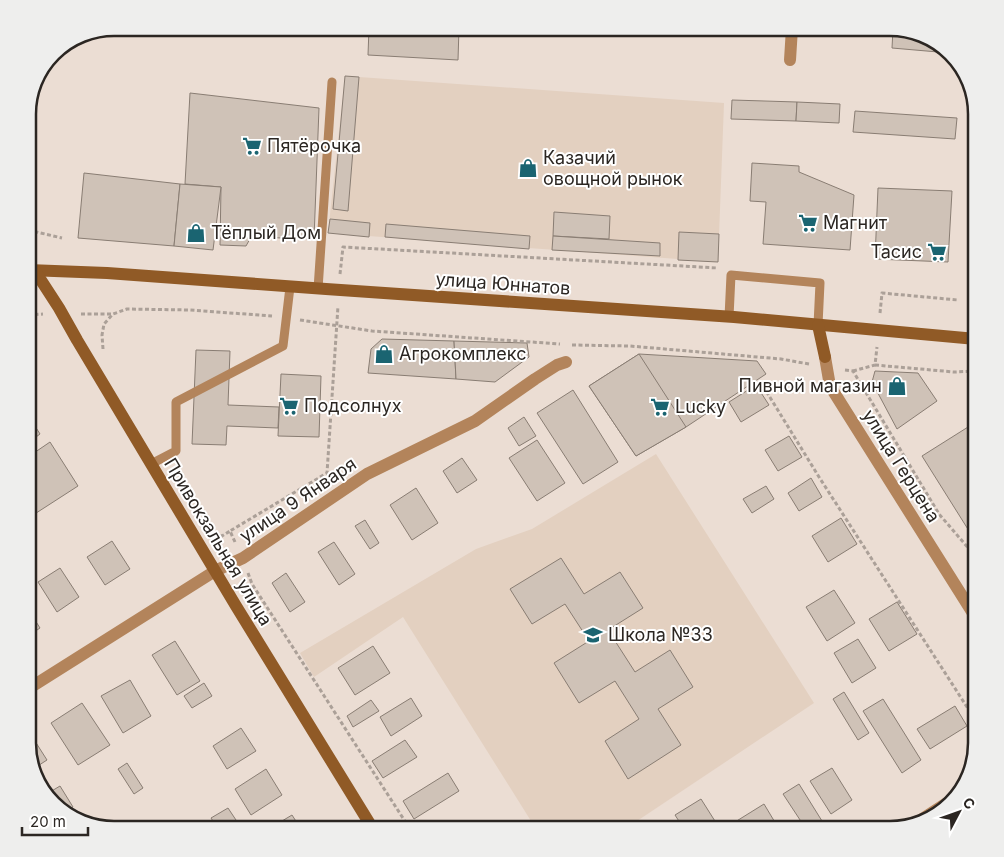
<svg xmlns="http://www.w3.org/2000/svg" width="1004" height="857" font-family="Inter,sans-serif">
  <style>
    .built { fill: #e3d0c0 }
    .building { fill: #cfc2b7; stroke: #897d73 }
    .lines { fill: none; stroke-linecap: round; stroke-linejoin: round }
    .path { stroke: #aba098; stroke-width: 3; stroke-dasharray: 4 2.5; stroke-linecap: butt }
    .lane { stroke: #b3845b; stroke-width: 9 }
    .street { stroke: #b3845b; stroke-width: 12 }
    .secondary { stroke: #905a26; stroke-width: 12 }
    .labels { text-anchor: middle; stroke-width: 4; stroke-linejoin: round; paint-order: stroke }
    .poi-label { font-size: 18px; fill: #2b2622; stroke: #fff; text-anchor: start }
    .street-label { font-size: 18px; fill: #2b2622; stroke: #fff }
    .rim { fill: none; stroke: #2b2622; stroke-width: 2.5 }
  </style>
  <rect width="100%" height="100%" fill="#ebddd3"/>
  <g class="built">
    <polygon points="345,76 724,103 718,262 328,233"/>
    <polygon points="656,454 814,703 625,829 536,829 403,617 314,677 300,653 476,549 532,529"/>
  </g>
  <g class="building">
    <polygon points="369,28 459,28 458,60 368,55"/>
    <polygon points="893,29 939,46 938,52 892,48"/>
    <polygon points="345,76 359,77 348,211 333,209"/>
    <polygon points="190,93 319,108 314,239 251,237 246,246 220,245 221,187 185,184"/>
    <polygon points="732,100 797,102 796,121 731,119"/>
    <polygon points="797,102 840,104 839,123 796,121"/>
    <polygon points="855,111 957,118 955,139 853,132"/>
    <polygon points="752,163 799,166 799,172 854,195 850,250 763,244 766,202 750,201"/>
    <polygon points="84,173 180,184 174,246 78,238"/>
    <polygon points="180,184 221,187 213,250 174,246"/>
    <polygon points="878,188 952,191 948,262 875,259"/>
    <polygon points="554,212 610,216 609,239 553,236"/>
    <polygon points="330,219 370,223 369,237 328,233"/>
    <polygon points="386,224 530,236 529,249 385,237"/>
    <polygon points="679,232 719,234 718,262 678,260"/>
    <polygon points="553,236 660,243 660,256 552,250"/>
    <polygon points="382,339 454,341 456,379 368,373 371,349"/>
    <polygon points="454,341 527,343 529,357 495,382 456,379"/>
    <polygon points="196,350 230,351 228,405 279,407 278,428 227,426 226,445 192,444"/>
    <polygon points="639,354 757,361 766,374 686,427 636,456 589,386"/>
    <polygon points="639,354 686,427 636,456 589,386"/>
    <polygon points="875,371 918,373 937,401 897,429 872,382"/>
    <polygon points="281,374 321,376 319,437 278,436"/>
    <polygon points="756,385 769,405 741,422 729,402"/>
    <polygon points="573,390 618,462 583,484 537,413"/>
    <polygon points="28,415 40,434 28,443"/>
    <polygon points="524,417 536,436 519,446 508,428"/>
    <polygon points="976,422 976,542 922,456"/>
    <polygon points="789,436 802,457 778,471 765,450"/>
    <polygon points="537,440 565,483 537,501 509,458"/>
    <polygon points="50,442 78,486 30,517 28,514 28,457"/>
    <polygon points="462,458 477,480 457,493 443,471"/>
    <polygon points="811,478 822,497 799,511 788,493"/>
    <polygon points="766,486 774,499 752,513 743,499"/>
    <polygon points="416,488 438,523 412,540 390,505"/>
    <polygon points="841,518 857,544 828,562 812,536"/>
    <polygon points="365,520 379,543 370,549 355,526"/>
    <polygon points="112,541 130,569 105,585 87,557"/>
    <polygon points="334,542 355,574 339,585 318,552"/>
    <polygon points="561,558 584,594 620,572 643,608 608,630 635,672 670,650 693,687 658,709 681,745 628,779 605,741 639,719 615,681 579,703 554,663 589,641 565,604 532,624 510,589"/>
    <polygon points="60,568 79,597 57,612 38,582"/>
    <polygon points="286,573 305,602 290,612 272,583"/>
    <polygon points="834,590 855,623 827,641 806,607"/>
    <polygon points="897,602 917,634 889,651 869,619"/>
    <polygon points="28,609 40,628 28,636"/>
    <polygon points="858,639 876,668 852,683 834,653"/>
    <polygon points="175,641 200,681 177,695 152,655"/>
    <polygon points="373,646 390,673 355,695 338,668"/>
    <polygon points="130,680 151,716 123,733 101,696"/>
    <polygon points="204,683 212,696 192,708 184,696"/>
    <polygon points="844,692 869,733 858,740 833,699"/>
    <polygon points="411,698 422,716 391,736 380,717"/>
    <polygon points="883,699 921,760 902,773 863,711"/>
    <polygon points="371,700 379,711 353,727 347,716"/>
    <polygon points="82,703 110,745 78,765 51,723"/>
    <polygon points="955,706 967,726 930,749 917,729"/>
    <polygon points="241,728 256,751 227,769 213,746"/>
    <polygon points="33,738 47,760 33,769 28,748 28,741"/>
    <polygon points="405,740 417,757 383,778 372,761"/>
    <polygon points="127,763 143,788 134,794 118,769"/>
    <polygon points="832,768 852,800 831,814 810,781"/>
    <polygon points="266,769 282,795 251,815 235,789"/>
    <polygon points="448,773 459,791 414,819 403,801"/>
    <polygon points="799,784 822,821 809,829 806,829 783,794"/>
    <polygon points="60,786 73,807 66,811 62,809 50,792"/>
    <polygon points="701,799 720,829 684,829 675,815"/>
    <polygon points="764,804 779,829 740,829 735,822"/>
    <polygon points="228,808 242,829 218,829 211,818"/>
    <polygon points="292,815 301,829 274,829 272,827"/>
  </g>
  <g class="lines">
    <g class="path">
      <polyline points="28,230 62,238"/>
      <polyline points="340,274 343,247 718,268"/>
      <polyline points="880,313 882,293 958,300"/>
      <polyline points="81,314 113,314"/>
      <polyline points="28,315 43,314"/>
      <polyline points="300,320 372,331 560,344"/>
      <polyline points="572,345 630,346 781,359 809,364"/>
      <polyline points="103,349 102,335 104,324 113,314 127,309 190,310 272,316"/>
      <polyline points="875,365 954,372 976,371"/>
      <polyline points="845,370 853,371 939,514 976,557"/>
      <polyline points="853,371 875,365 877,347"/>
      <polyline points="763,386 819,477 976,721"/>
      <polyline points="214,534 222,536 230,531"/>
      <polyline points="235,542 230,531 327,473 338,306"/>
      <polyline points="248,573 252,584 410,829"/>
    </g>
    <g class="lane">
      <polyline points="318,289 332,82"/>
      <polyline points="729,317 731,275 820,283 818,325"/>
      <polyline points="151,464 176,451 176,402 283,346 290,287"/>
    </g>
    <g class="street">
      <polyline points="790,60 792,28"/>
      <polyline points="825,357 830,386 976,618"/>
      <polyline points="28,689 215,571 243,558 367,474 475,421 535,379 557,365 566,362"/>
      <polyline points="913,825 956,797"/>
    </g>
    <g class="secondary">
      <polyline points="28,270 107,273 326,289 734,317 976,339"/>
      <polyline points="35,271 59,308 77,340 236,606 373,829"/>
      <polyline points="818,325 825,357"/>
    </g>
  </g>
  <defs>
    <g id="supermarket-bare" transform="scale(1.5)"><path d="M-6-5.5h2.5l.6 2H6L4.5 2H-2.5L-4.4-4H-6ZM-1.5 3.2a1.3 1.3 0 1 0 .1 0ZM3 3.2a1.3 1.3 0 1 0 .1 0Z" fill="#1a6471" stroke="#fff" stroke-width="2.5" paint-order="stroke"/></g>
    <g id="shop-bare" transform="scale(1.5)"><path d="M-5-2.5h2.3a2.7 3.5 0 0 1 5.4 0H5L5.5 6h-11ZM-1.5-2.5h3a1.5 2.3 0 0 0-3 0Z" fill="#1a6471" stroke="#fff" stroke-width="2.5" paint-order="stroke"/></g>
    <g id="school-bare" transform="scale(1.5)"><path d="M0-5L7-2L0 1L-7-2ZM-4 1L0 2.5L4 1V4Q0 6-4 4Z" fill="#1a6471" stroke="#fff" stroke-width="2.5" paint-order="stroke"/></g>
  </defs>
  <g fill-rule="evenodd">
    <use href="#supermarket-bare" x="252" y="146"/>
    <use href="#shop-bare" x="528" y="168"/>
    <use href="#supermarket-bare" x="808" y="223"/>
    <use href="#shop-bare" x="196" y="233"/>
    <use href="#supermarket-bare" x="937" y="252"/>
    <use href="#shop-bare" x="384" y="354"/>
    <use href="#shop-bare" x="897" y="386"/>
    <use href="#supermarket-bare" x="289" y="406"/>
    <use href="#supermarket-bare" x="660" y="407"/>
    <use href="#school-bare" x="593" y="635"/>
  </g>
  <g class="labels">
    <g class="poi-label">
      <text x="267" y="152">Пятёрочка</text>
      <text x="543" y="164">Казачий<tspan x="543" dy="21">овощной рынок</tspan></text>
      <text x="823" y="229">Магнит</text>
      <text x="211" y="239">Тёплый Дом</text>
      <text x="922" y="258" text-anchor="end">Тасис</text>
      <text x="399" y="360">Агрокомплекс</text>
      <text x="882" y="392" text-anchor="end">Пивной магазин</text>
      <text x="304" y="412">Подсолнух</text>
      <text x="675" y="413">Lucky</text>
      <text x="608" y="641">Школа №33</text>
    </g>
    <g class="street-label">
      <text transform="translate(503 284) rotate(4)" y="6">улица Юннатов</text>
      <text transform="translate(901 466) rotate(58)" y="6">улица Герцена</text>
      <text transform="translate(298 500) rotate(-34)" y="6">улица 9 Января</text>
      <text transform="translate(218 542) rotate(59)" y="6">Привокзальная улица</text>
    </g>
  </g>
  <path d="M0 0H1004V857H0ZM114 36H890A78 78 0 0 1 968 114V743A78 78 0 0 1 890 821H114A78 78 0 0 1 36 743V114A78 78 0 0 1 114 36Z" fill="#eeeeed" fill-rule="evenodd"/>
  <path class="rim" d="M114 36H890A78 78 0 0 1 968 114V743A78 78 0 0 1 890 821H114A78 78 0 0 1 36 743V114A78 78 0 0 1 114 36Z"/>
  <g transform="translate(959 812) rotate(49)" stroke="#ffffff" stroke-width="4" paint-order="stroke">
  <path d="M0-4L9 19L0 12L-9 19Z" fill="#2b2622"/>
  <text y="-8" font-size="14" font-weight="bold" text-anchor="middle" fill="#2b2622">С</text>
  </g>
  <path d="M22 827v8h66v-8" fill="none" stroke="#2b2622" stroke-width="2.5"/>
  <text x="30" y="827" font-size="15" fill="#2b2622" stroke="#ffffff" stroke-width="4" paint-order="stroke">20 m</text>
</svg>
